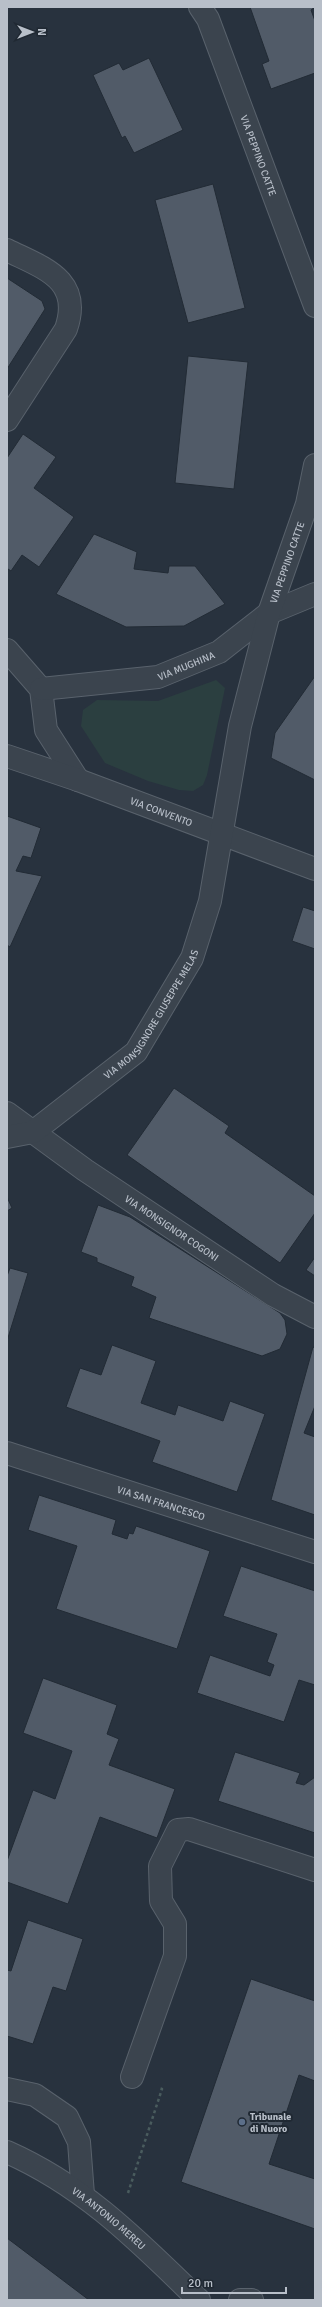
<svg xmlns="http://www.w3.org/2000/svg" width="322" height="2307" font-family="Signika,sans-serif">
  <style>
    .green { fill: #2b3f40 }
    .building { fill: #515b68; stroke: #222b35 }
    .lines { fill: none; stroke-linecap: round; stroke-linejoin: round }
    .minor-casing { stroke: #59626c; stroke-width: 24 }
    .path { stroke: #4a5c5e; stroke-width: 2.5; stroke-dasharray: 3 3; stroke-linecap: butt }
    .minor { stroke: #3b444e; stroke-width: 22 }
    .service-dot { fill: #5c6f8a; stroke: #202933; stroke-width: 1.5 }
    .labels { text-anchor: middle; stroke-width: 4; stroke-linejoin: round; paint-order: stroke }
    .street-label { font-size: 10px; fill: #b8bfc9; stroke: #202933 }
    .poi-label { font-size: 10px; font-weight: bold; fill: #b8bfc9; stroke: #202933; text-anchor: start }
  </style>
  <rect width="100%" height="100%" fill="#28323e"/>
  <polygon class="green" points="216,680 225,688 207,775 203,785 193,791 179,790 148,781 105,763 81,726 83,710 97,700 158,701"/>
  <g class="building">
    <polygon points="250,7 315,7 311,10 315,21 315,73 271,89 262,64 269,61"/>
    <polygon points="149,58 183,130 134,153 125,136 122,138 93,75 119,63 123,70"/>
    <polygon points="213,184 245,308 188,323 155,200"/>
    <polygon points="7,278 42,301 45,309 7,369"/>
    <polygon points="188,356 248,362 234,489 175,483"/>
    <polygon points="23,434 56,457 34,488 74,517 39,567 22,555 11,571 8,569 7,570 7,458"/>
    <polygon points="94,534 137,552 134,569 168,573 169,566 195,566 225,604 184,626 126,627 56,594"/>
    <polygon points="315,676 315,780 271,758 275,733"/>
    <polygon points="7,816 41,828 31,858 23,856 16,871 42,876 10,947 7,945"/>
    <polygon points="303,907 315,911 315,949 292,941"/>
    <polygon points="174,1088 229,1126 225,1133 315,1196 315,1213 280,1263 127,1155"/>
    <polygon points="7,1197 12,1208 7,1211"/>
    <polygon points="98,1205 130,1217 280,1313 285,1320 287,1334 280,1349 262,1356 149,1318 156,1297 131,1286 134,1277 97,1262 97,1258 81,1252"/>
    <polygon points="315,1257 315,1276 306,1270"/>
    <polygon points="10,1268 28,1273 7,1341 7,1276"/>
    <polygon points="112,1345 156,1361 141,1403 175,1415 178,1405 223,1421 230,1401 265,1414 237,1492 152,1462 160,1441 66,1407 80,1368 101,1375"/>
    <polygon points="313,1347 315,1348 315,1406 304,1433 315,1437 315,1515 271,1500"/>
    <polygon points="39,1495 116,1520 112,1534 127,1539 129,1533 133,1534 136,1526 210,1551 177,1649 56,1609 77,1546 28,1530"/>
    <polygon points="241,1566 315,1591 315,1685 299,1680 284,1722 197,1693 210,1655 270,1676 274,1665 267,1662 277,1634 223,1616"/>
    <polygon points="43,1678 117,1705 107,1734 119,1739 109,1765 175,1789 157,1838 100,1817 68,1904 7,1882 7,1861 33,1790 55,1799 72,1751 23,1733"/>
    <polygon points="235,1752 300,1773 296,1783 304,1785 315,1777 315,1833 218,1801"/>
    <polygon points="28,1920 83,1939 66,1991 53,1987 33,2044 7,2036 7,1970 11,1971"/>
    <polygon points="251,1979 315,2001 315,2081 299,2075 269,2164 315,2179 315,2229 181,2182"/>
    <polygon points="7,2238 89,2300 7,2300"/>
  </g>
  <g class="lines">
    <g class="minor-casing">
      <g id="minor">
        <path id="s1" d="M 200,7 L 208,19 L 315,306"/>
        <path d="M 7,250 C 43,268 83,279 66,329 L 7,420"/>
        <polyline points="7,650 41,689 46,730 78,780"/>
        <path id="s2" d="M 41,689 L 158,677 L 219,652 L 269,613 L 315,594"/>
        <path id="s3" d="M 7,756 L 78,780 L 315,869"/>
        <path id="s4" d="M 7,1113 L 85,1170 L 273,1295 L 315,1317"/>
        <path id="s5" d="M 7,1137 L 33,1132 L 136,1052 L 192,958 L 210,901 L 240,726 L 269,613 L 307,504 L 315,465"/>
        <path id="s6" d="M 7,1453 L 315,1552"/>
        <polyline points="132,2077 175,1956 175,1924 161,1901 160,1866 178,1830 189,1829 315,1870"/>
        <polyline points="7,2089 35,2095 67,2117 79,2142 83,2195"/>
        <path id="s7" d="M 7,2152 C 86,2187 138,2241 199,2300"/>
        <polyline points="240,2300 252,2300"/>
      </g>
    </g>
    <polyline class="path" points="128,2193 162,2089 159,2088"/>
    <use href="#minor" class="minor"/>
  </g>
  <circle class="service-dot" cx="242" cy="2122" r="4"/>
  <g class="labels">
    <g class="street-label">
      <text dy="4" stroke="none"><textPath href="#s1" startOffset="160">VIA PEPPINO CATTE</textPath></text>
      <text dy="4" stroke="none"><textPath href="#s5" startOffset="674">VIA PEPPINO CATTE</textPath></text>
      <text dy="4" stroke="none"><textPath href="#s2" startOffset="148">VIA MUGHINA</textPath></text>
      <text dy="4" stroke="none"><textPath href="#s3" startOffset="164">VIA CONVENTO</textPath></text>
      <text dy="4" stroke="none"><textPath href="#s5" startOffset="196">VIA MONSIGNORE GIUSEPPE MELAS</textPath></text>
      <text dy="4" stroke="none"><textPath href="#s4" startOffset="201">VIA MONSIGNOR COGONI</textPath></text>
      <text dy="4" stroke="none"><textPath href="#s6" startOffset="162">VIA SAN FRANCESCO</textPath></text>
      <text dy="4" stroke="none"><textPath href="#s7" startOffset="122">VIA ANTONIO MEREU</textPath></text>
    </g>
    <g class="poi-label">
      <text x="250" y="2120">Tribunale<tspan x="250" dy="12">di Nuoro</tspan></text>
    </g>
  </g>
  <rect width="322" height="2307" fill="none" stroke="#b8bfc9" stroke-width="16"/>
  <g transform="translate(32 32) rotate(90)" stroke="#202933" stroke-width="3" paint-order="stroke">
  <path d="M0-3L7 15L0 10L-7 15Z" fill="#b8bfc9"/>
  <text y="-6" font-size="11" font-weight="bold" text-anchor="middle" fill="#b8bfc9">N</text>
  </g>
  <path d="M182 2287v6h104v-6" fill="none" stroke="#b8bfc9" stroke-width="2"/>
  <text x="188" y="2287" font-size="12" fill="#b8bfc9" stroke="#202933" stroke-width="3" paint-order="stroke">20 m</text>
</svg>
